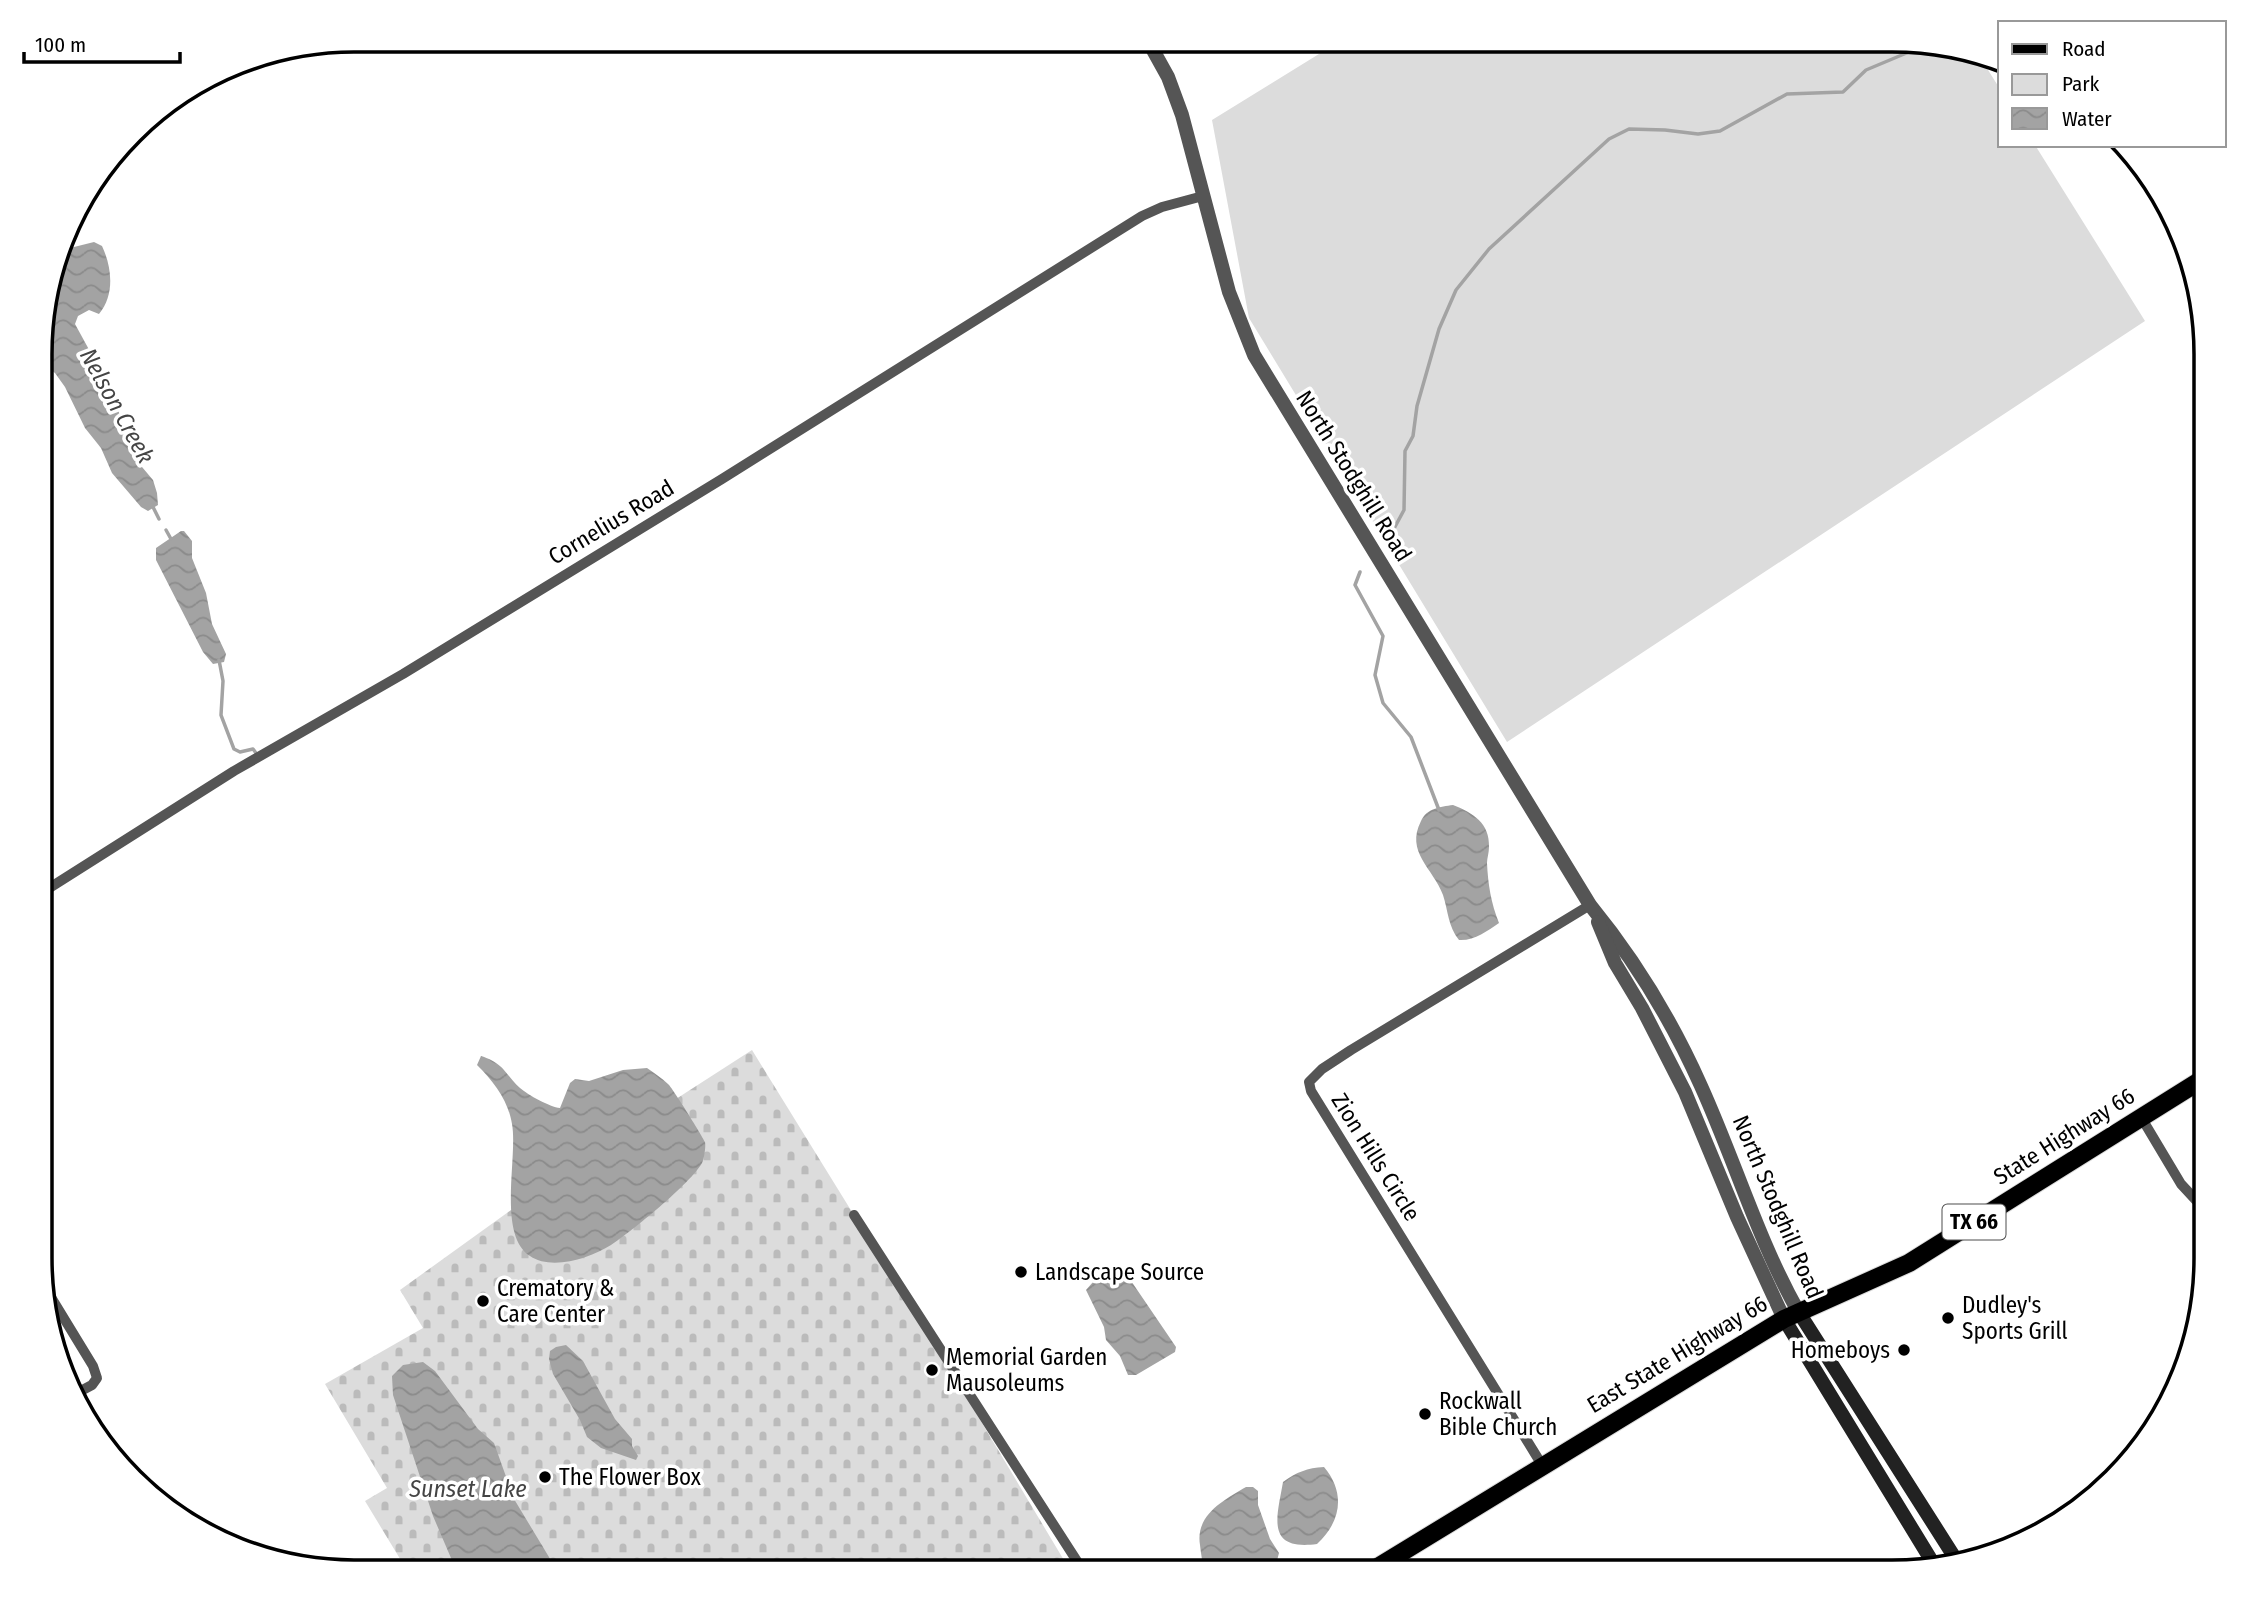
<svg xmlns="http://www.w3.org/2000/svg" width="2247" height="1613" font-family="'Fira Sans Condensed',sans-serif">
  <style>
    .green { fill: #dcdcdc }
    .cemetery { fill: url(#cemetery-stones) }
    .water { fill: url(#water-waves) }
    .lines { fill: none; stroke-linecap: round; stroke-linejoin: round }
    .stream { stroke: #a3a3a3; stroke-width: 3.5 }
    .primary-casing { stroke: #dbdbdb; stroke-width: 20 }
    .minor { stroke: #555; stroke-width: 10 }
    .tertiary { stroke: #555; stroke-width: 14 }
    .secondary { stroke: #222; stroke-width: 14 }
    .primary { stroke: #000; stroke-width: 18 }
    .poi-dot { fill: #000; stroke: #fff; stroke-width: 2.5 }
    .labels { text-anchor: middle; stroke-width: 7; stroke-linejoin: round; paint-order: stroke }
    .shield { fill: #fff; stroke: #4c4c4c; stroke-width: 2 }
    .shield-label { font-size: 21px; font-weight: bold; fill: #000 }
    .street-label { font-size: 23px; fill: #000; stroke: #fff }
    .poi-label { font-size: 23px; fill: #000; stroke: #fff; text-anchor: start }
    .water-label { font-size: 24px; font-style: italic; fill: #444; stroke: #fff }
    .rim { fill: none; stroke: #000; stroke-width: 3.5 }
  </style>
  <defs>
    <pattern id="cemetery-stones" width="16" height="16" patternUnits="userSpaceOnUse" patternTransform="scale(1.75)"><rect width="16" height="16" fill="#dcdcdc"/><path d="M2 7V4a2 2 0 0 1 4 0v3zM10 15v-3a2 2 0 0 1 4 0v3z" fill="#bbb"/></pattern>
    <pattern id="water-waves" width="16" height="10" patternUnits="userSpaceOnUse" patternTransform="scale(1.75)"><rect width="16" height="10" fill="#a3a3a3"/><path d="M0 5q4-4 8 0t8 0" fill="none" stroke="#8b8b8b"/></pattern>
  </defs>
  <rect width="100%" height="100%" fill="#fff"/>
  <polygon class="green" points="1340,41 1913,41 1978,54 2000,89 2000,145 2035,145 2145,321 1507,742 1249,318 1212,120"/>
  <polygon class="cemetery" points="752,1050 970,1403 1071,1572 408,1572 365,1501 387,1488 325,1384 423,1328 400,1290 572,1166"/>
  <g class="water">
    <path d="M 94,242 L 102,246 C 112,267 115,295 99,314 L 89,310 L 78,316 L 75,324 L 110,388 L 129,440 L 142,467 L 153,480 L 157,493 L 158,505 L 148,511 L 141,507 L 112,473 L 101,448 L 85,428 L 65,387 L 55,373 L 43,364 L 43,314 L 62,250 Z"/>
    <polygon points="181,531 184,531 192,541 192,558 206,593 212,624 226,654 224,662 213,664 203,652 156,560 156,548"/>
    <path d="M 1453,805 C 1473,813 1490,823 1489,847 C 1489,853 1487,858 1487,863 C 1488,884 1491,903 1499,923 C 1487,931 1474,941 1459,940 C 1448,927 1448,910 1443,895 C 1433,868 1405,852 1421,821 C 1427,808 1440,807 1453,805 Z"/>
    <path d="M 481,1056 C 505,1064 504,1073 520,1088 C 528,1095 550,1107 560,1108 L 570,1083 L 575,1079 L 589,1081 L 623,1070 L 647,1068 C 654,1073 662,1078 668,1084 C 672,1087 704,1139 705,1142 C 706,1147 704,1159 702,1163 C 691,1183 631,1232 611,1245 C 590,1258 552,1271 530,1256 C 497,1235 518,1157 512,1124 C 508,1100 494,1082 477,1065 Z"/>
    <polygon points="1116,1266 1125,1272 1176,1347 1175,1352 1136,1375 1128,1375 1120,1356 1106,1340 1104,1327 1086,1290 1100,1274"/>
    <polygon points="566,1345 583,1361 615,1419 632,1439 632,1446 638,1456 636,1460 601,1448 587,1437 580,1420 553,1374 549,1359 550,1351 556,1347"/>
    <polygon points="423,1362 435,1371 478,1429 494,1443 514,1499 558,1572 457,1572 433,1516 393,1395 392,1376 403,1365"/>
    <path d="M 1324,1467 C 1346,1493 1341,1522 1317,1544 C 1265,1551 1277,1517 1283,1482 C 1297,1472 1307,1468 1324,1467 Z"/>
    <path d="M 1246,1487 L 1253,1487 L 1258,1491 L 1258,1505 L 1270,1539 L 1279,1553 L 1274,1572 L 1203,1572 C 1203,1562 1201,1555 1200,1545 C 1195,1515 1224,1500 1246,1487 Z"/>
  </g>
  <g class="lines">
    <g class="stream">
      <polyline points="152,505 159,519"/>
      <polyline points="166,530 171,539"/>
      <polyline points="1390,536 1404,510 1405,451 1413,436 1417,406 1439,329 1456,290 1489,249 1609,139 1629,129 1665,130 1698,134 1720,131 1787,94 1843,92 1866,70 1928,44"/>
      <polyline points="1360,572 1355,585 1383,636 1375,675 1383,703 1411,737 1439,810"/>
      <polyline points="219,660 223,681 221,715 234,749 240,752 253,749 256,753"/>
    </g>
    <g class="primary-casing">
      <polyline id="primary" points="1368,1573 1784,1319 1909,1263 2206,1077"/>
    </g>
    <g class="minor">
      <polyline points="43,892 234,771 403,674 722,479 1142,216 1162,207 1203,196"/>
      <polyline points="2141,1117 2181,1184 2206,1211"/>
      <polyline points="854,1215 1084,1572"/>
      <polyline points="43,1284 93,1366 97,1378 92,1385 75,1394"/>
      <polyline points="1542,1465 1311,1091 1309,1082 1322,1069 1351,1050 1590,905"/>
    </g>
    <g class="tertiary">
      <path d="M 1148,41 L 1168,77 L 1182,115 L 1229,292 L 1254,355 L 1590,905 C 1635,960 1672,1021 1701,1086 C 1735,1161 1758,1240 1798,1311"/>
      <polyline points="1598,922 1615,963 1642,1008 1685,1092 1737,1217 1784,1319"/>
    </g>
    <g class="secondary">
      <polyline points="1798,1311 1955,1558"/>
      <polyline points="1784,1319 1933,1563"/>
    </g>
    <use href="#primary" class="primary"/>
  </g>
  <g class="poi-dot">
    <circle cx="1021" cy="1272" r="7"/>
    <circle cx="483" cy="1301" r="7"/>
    <circle cx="1948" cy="1318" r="7"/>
    <circle cx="1904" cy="1350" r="7"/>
    <circle cx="932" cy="1370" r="7"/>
    <circle cx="1425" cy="1414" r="7"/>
    <circle cx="545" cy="1477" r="7"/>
  </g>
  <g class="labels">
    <rect class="shield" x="1942.5" y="1204.5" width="63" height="35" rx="5"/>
    <g class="shield-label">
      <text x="1974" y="1229">TX 66</text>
    </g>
    <g class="street-label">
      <text transform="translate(1354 476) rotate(58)" y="8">North Stodghill Road</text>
      <text transform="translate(611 522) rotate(-31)" y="8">Cornelius Road</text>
      <text transform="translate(2064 1136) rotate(-32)" y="8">State Highway 66</text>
      <text transform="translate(1376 1157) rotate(58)" y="8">Zion Hills Circle</text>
      <text transform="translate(1778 1207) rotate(67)" y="8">North Stodghill Road</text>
      <text transform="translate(1677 1354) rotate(-31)" y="8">East State Highway 66</text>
    </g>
    <g class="poi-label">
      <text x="1035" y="1280">Landscape Source</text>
      <text x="497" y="1296">Crematory &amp;<tspan x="497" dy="26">Care Center</tspan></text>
      <text x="1962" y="1313">Dudley's<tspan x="1962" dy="26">Sports Grill</tspan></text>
      <text x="1890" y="1358" text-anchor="end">Homeboys</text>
      <text x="946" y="1365">Memorial Garden<tspan x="946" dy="26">Mausoleums</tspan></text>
      <text x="1439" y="1409">Rockwall<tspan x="1439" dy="26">Bible Church</tspan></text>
      <text x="559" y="1485">The Flower Box</text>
    </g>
    <g class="water-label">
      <text transform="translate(117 406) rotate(61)" y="8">Nelson Creek</text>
      <text x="468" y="1497">Sunset Lake</text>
    </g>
  </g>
  <path d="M0 0H2247V1613H0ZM354 52H1892A302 302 0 0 1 2194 354V1258A302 302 0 0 1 1892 1560H354A302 302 0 0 1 52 1258V354A302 302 0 0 1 354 52Z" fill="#fff" fill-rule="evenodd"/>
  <path class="rim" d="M354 52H1892A302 302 0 0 1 2194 354V1258A302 302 0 0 1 1892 1560H354A302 302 0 0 1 52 1258V354A302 302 0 0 1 354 52Z"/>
  <rect x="1998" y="21" width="228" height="126" fill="#ffffff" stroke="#999999" stroke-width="2"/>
  <rect x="2012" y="44" width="35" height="10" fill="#000000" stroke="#999999" stroke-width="2"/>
  <text x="2062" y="56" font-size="21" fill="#000000">Road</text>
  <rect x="2012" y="74" width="35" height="21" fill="#dcdcdc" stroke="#999999" stroke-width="2"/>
  <text x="2062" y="91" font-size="21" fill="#000000">Park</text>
  <rect x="2012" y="108" width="35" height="21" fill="url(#water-waves)" stroke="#999999" stroke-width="2"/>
  <text x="2062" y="126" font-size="21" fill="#000000">Water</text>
  <path d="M24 52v10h156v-10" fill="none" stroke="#000000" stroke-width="3.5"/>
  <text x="35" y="52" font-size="21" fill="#000000" stroke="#ffffff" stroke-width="5" paint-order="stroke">100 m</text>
</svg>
